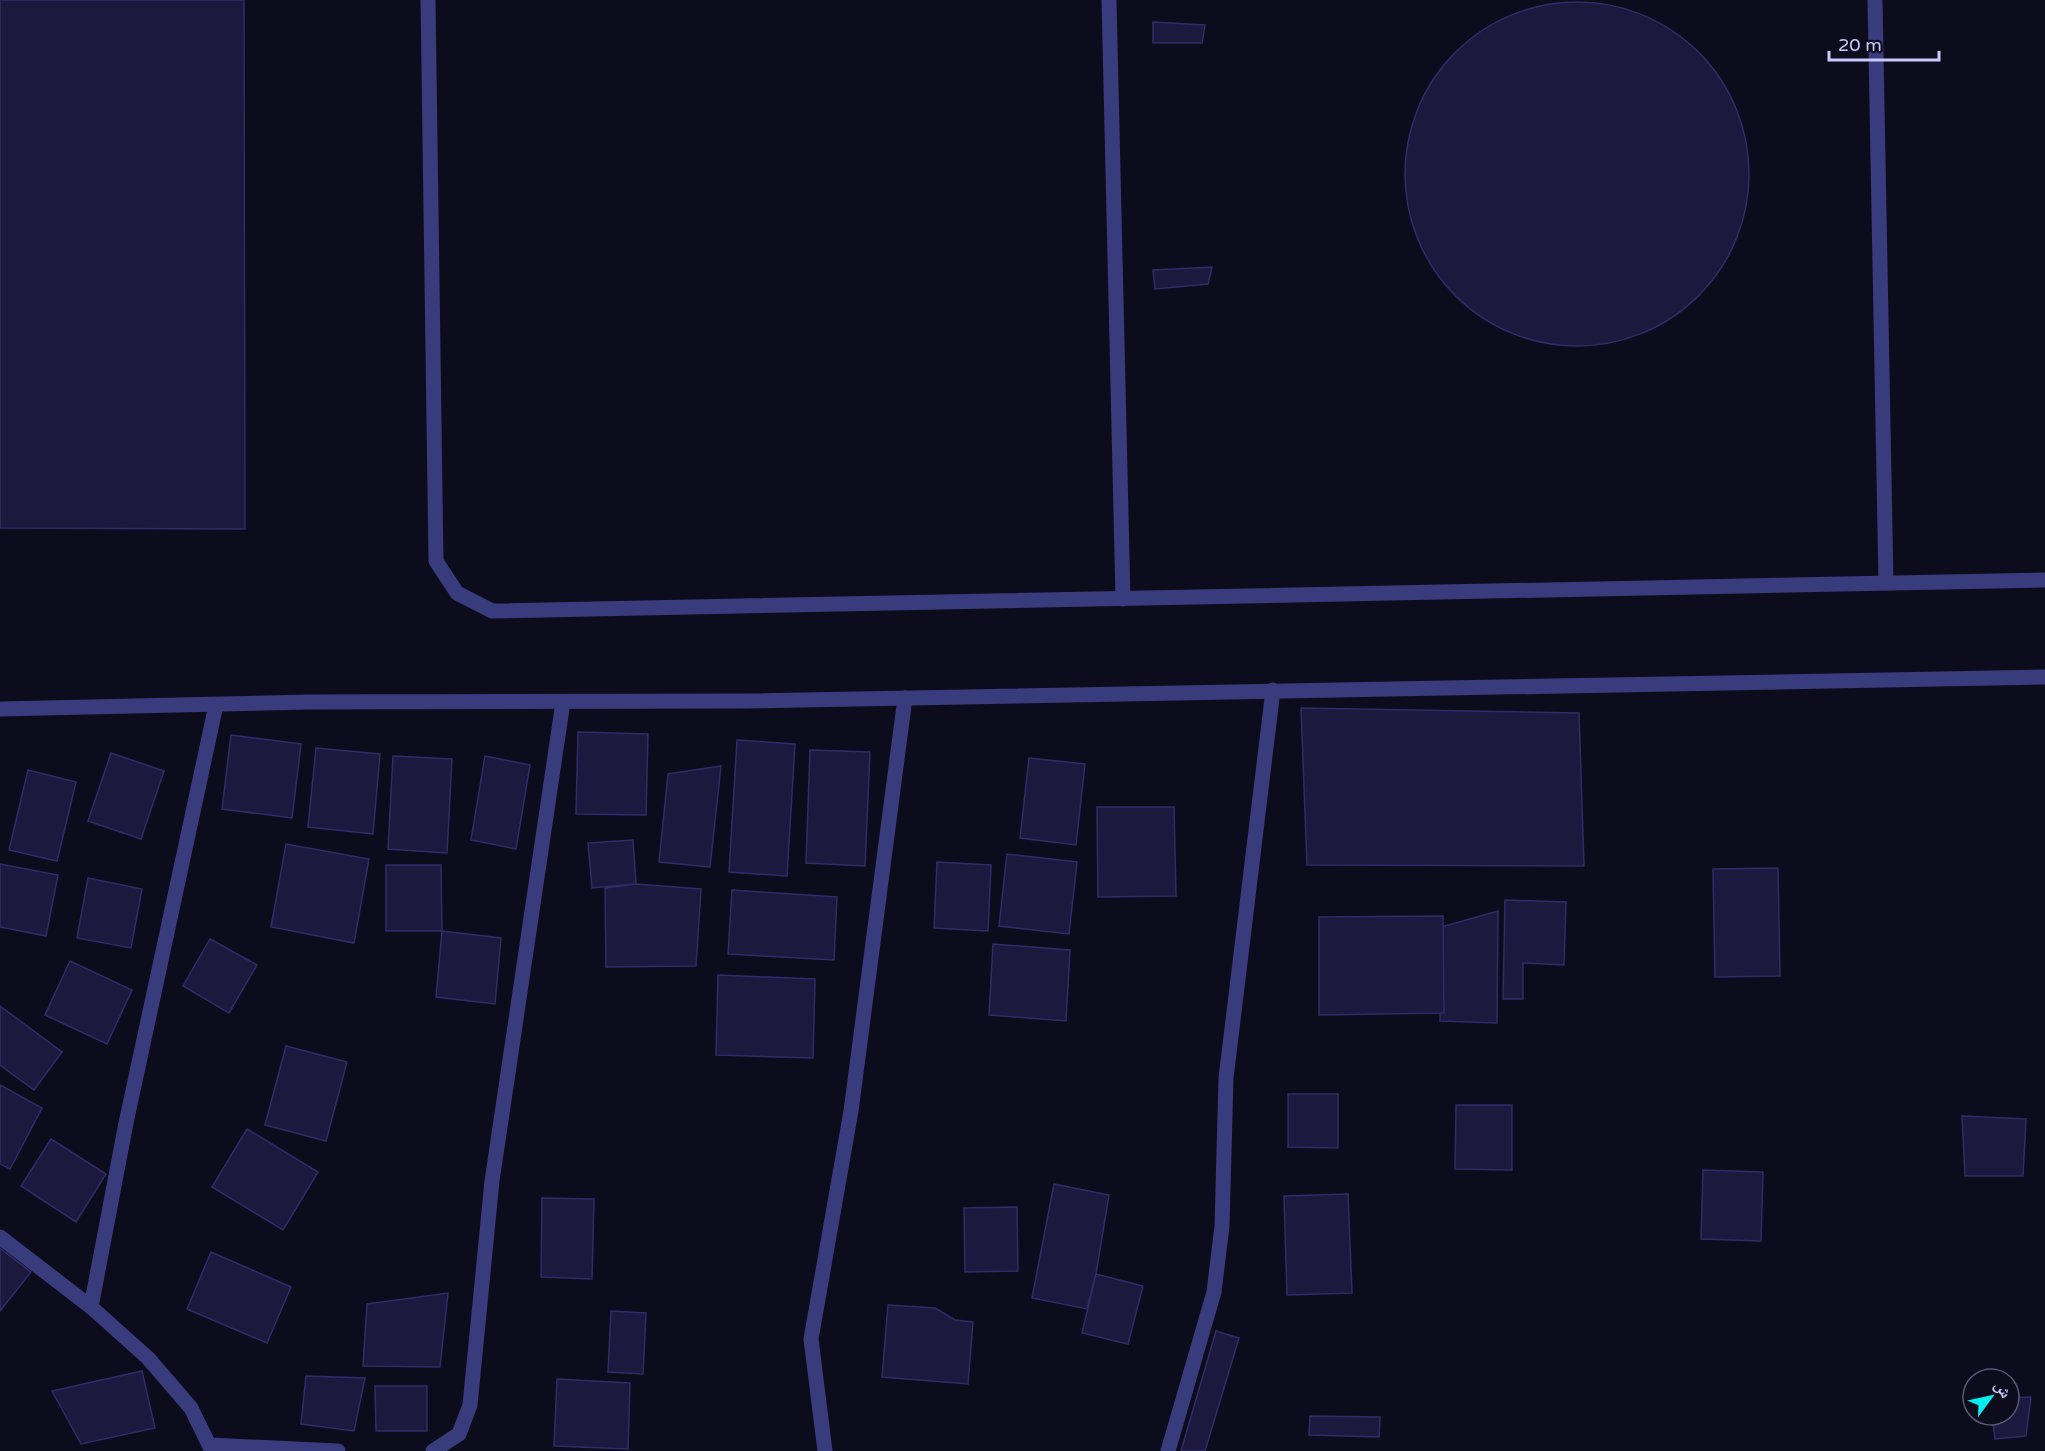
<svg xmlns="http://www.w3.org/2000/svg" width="2045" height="1451" font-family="'Varela Round','Noto Naskh Arabic',sans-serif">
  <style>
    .building { fill: #1d183e; stroke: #322b69; stroke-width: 1.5 }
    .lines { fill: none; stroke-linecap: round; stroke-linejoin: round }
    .lane { stroke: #383b7c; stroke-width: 15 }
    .street { stroke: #383b7c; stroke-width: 15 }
  </style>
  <rect width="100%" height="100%" fill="#0d0c1d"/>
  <g class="building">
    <polygon points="0,0 244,0 245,529 0,528"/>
    <circle cx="1577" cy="174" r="172"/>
    <polygon points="1153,22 1205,25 1202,43 1153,43"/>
    <polygon points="1212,267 1208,284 1155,289 1153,270"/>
    <polygon points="1301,708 1579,713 1584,866 1307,865"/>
    <polygon points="578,732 648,734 646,815 576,814"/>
    <polygon points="231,735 301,744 292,818 222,809"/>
    <polygon points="737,740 795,744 787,876 729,872"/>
    <polygon points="316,748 380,754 373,834 308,827"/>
    <polygon points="810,750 870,752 865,866 806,863"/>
    <polygon points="111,753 164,771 141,839 88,821"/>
    <polygon points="393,756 452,759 447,853 388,849"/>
    <polygon points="485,756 530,765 516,849 471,840"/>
    <polygon points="1029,758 1085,764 1076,845 1020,838"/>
    <polygon points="721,766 710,867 659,862 668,774"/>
    <polygon points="28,770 76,782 57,861 9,850"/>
    <polygon points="1097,807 1174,807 1176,896 1098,897"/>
    <polygon points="633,840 636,884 592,888 588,843"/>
    <polygon points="286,844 369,859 354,943 271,927"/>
    <polygon points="1007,854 1077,862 1069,934 999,926"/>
    <polygon points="937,862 991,865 988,931 934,928"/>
    <polygon points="0,864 58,875 46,936 0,927"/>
    <polygon points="386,865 441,865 442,931 386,931"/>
    <polygon points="1778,868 1780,976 1715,977 1713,869"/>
    <polygon points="88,878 142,889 131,948 77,938"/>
    <polygon points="636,884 701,889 696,966 606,967 605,888"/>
    <polygon points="732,890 837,897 834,960 728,954"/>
    <polygon points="1505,900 1566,902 1564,965 1523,963 1523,999 1503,999"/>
    <polygon points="1498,911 1497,1023 1440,1021 1441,927"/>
    <polygon points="1443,916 1444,1013 1319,1015 1319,917"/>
    <polygon points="442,931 501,938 495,1004 436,997"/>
    <polygon points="210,939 257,965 229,1013 183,986"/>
    <polygon points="993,944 1070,950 1066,1021 989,1015"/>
    <polygon points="70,961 132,990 107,1044 45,1015"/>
    <polygon points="718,975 815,979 813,1058 716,1055"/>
    <polygon points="0,1006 62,1052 34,1090 0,1065"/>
    <polygon points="286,1046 347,1062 326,1141 265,1125"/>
    <polygon points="0,1085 42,1108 10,1169 0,1164"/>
    <polygon points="1288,1094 1338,1094 1338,1148 1288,1147"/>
    <polygon points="1456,1105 1512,1105 1512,1170 1455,1169"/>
    <polygon points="1962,1116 2026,1119 2023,1176 1965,1176"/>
    <polygon points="247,1129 318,1172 283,1230 212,1187"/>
    <polygon points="51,1139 106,1174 76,1222 21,1186"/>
    <polygon points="1703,1170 1763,1172 1761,1241 1701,1239"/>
    <polygon points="1054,1184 1109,1195 1096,1274 1087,1309 1032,1298"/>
    <polygon points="1348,1194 1352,1293 1287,1295 1284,1196"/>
    <polygon points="542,1198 594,1199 592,1279 541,1277"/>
    <polygon points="1017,1207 1018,1271 965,1272 964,1208"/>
    <polygon points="0,1248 31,1272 0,1311"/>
    <polygon points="211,1252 291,1287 267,1343 187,1309"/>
    <polygon points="1096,1274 1143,1286 1128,1344 1082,1333"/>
    <polygon points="448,1293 440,1367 363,1366 367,1304"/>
    <polygon points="888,1305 935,1308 955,1320 973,1322 968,1384 882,1377"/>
    <polygon points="611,1311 646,1313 643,1374 608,1372"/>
    <polygon points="1216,1331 1239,1338 1205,1451 1181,1451"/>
    <polygon points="142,1371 155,1428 81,1444 52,1391"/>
    <polygon points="306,1376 365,1378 354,1431 301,1424"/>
    <polygon points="557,1379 630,1383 628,1449 554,1446"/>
    <polygon points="375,1386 427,1386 427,1431 376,1431"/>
    <polygon points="2031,1397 2026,1436 1995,1439 1992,1415 2009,1415 2009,1398"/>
    <polygon points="1310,1416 1380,1417 1379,1437 1309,1435"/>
  </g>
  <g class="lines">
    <g class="lane">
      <polyline points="428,0 436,561 457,593 492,611 2045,580"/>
      <polyline points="1109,0 1123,599"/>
      <polyline points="1875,0 1886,583"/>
    </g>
    <g class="street">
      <polyline points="0,709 308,702 746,701 2045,677"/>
      <polyline points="0,1237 91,1307 148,1358 191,1408 212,1451"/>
      <polyline points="91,1307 126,1123 216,705"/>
      <polyline points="210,1445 338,1451"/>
      <polyline points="433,1451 459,1434 470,1405 492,1181 563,702"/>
      <polyline points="825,1451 811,1339 851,1111 905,698"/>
      <polyline points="1168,1451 1214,1292 1222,1226 1226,1078 1273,690"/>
    </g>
  </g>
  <g transform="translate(1991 1397) rotate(57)"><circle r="28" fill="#0d0c1d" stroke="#595877" stroke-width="1.5"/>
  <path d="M0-4.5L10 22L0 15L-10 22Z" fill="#04edef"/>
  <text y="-9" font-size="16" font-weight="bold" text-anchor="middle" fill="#cac9fe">ش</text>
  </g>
  <path d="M1829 51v9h110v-9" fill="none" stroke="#cac9fe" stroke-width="3"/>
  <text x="1838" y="51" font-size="18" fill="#cac9fe" stroke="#0d0c1d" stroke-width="4.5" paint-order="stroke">20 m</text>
</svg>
